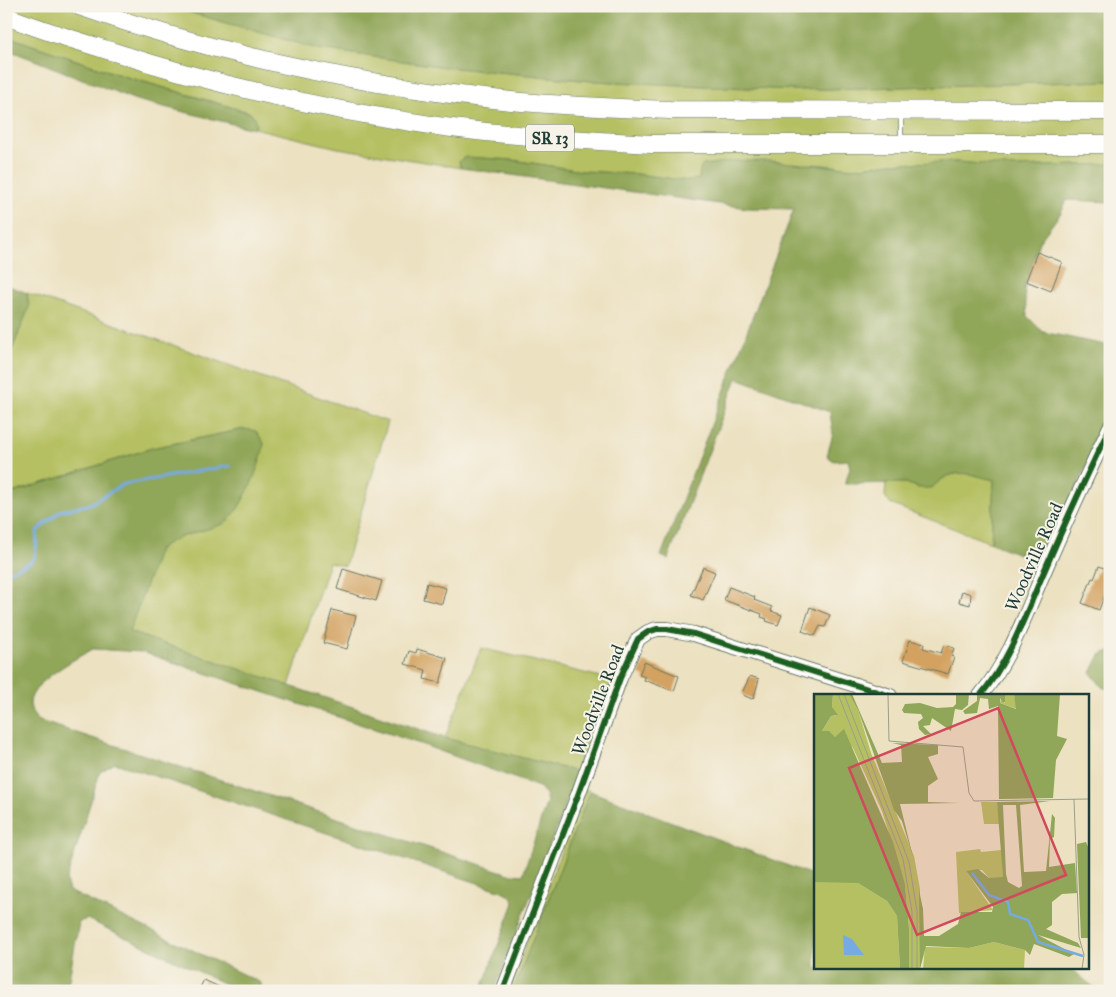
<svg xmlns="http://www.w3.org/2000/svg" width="1116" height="997" font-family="'IM FELL Great Primer',serif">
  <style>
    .green { fill: #b5c062; stroke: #6a7e4b }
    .forest { fill: #90a658; stroke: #587246; fill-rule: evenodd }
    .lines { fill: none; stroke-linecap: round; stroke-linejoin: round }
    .stream { stroke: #76aae3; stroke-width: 3 }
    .building { fill: #d3a260 }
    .lane-casing { stroke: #677665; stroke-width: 6 }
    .secondary-casing { stroke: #677665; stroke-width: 16 }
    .highway-casing { stroke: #677665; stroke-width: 19 }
    .lane { stroke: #fff; stroke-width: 4.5 }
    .secondary { stroke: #fff; stroke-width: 14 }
    .highway { stroke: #fff; stroke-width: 18 }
    .cycleway-casing { stroke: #f7f3e8; stroke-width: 9 }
    .cycleway { stroke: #1b5e20; stroke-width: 6 }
    .labels { text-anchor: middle; stroke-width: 4; stroke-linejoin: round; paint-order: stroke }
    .shield { fill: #f7f3e8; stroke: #60746a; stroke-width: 1 }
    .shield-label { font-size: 16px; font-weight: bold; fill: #1f3d34 }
    .street-label { font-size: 18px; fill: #1f3d34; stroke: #f7f3e8 }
    .inset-river { fill: none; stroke: #76aae3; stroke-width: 2.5 }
    .inset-road { fill: none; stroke: #9a9f89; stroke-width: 1 }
    .view { fill: #d1495b; fill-opacity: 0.15; stroke: #d1495b; stroke-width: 2.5 }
    .inset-edge { fill: none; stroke: #1f3d34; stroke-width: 2.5 }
  </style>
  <rect width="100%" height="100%" fill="#f7f3e8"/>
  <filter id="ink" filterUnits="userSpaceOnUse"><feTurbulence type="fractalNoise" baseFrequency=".02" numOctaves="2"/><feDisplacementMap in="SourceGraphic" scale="10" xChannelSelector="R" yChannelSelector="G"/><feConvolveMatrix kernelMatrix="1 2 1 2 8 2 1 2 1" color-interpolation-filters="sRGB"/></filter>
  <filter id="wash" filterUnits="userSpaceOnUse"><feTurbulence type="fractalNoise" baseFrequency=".0096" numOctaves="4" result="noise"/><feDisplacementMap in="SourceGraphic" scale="20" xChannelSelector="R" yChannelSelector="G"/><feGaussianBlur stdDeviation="1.12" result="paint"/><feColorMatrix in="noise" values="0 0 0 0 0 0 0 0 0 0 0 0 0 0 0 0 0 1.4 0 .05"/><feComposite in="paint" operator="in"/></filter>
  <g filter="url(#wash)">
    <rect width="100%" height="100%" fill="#ece1c1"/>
    <g class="green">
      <polygon points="6,6 167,6 319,49 445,67 592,81 795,90 1110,81 1110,164 1015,167 957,162 891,163 854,168 814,164 700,170 699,179 689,181 636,174 582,171 513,160 465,157 459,165 461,168 338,148 254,128 256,125 249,112 120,75 6,36"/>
      <polygon points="27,293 388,422 345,566 329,562 289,686 128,632 159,549 170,540 222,524 244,429 152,448 6,495 6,365 29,307"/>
      <polygon points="964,472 994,480 991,543 890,504 885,496 886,482 906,483 919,488 941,477"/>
      <polygon points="481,648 613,680 578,772 445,738"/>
      <polygon points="585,789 590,791 513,991 508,991"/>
    </g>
    <g class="forest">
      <polygon points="167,6 1110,6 1110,81 795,90 592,81 445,67 319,49"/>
      <polygon points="6,36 120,75 250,113 255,117 256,125 254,128 245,127 136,100 6,49"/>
      <path d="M 465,157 L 513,160 L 582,171 L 636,174 L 689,181 L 699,179 L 700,170 L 703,165 L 734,161 L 768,161 L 854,168 L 891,163 L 957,162 L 1015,167 L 1110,164 L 1110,202 L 1067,200 L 1060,214 L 1039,242 L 1024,289 L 1027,316 L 1043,332 L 1110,346 L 1110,414 L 1042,563 L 991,543 L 994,480 C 969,474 952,466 932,488 L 919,488 L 906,483 L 845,484 L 850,468 L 848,460 L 834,461 L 827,456 L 833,434 L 830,412 L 737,378 L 668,559 L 661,556 L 794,209 L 748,208 L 461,168 L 459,161 Z"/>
      <polygon points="6,285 27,293 29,307 6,365"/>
      <path d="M 245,429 L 256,431 L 264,443 C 262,463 241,514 223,524 C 219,526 213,527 208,529 C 190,534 174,537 159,549 L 129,632 L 445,738 L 578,772 L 494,991 L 481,991 L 514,903 L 511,896 L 502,891 L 115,763 L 100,772 L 66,881 L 69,891 L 261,983 L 261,991 L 240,991 L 87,919 L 79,922 L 67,991 L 6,991 L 6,495 L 152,448 ZM 92,649 L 142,652 L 429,747 L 539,787 L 544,792 L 547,801 L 523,875 L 509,874 L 37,720 C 33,714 28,706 31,698 C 39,678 74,660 92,649 Z"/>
      <polygon points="1110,651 1110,690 1102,687 1091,673 1100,655"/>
      <path d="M 590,791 L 815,876 L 815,968 L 1067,968 C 1081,973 1088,987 1103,991 L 513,991 Z"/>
    </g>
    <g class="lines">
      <path class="stream" d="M 6,572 C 37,560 36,565 37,531 L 60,511 L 90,504 L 124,484 L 230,466"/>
    </g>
    <g id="blocks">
      <g class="building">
        <polygon points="1037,252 1062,262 1051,291 1026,281"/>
        <polygon points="1099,566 1110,570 1110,581 1099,610 1082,603 1092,578 1094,579"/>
        <polygon points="703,567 715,572 703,600 691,595"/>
        <polygon points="343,569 382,581 376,601 337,589"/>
        <polygon points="427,583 446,588 442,604 423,599"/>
        <polygon points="729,587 755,597 754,600 772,607 771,611 782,615 778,625 766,621 767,619 761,617 762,614 724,600"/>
        <polygon points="962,591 971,594 970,605 959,602"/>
        <polygon points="810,607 830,615 825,627 820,626 815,636 802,631"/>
        <polygon points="332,610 356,616 347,649 323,643"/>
        <polygon points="910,640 924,644 923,648 941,653 944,645 954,648 951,656 954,657 948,674 903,661"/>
        <polygon points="417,649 447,658 440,683 424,679 426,670 405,664 409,651 416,653"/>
        <polygon points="644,662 679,676 674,691 644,680 645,677 639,675"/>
        <polygon points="750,676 759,679 754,697 752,699 743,695 743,694 742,693"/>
        <polygon points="204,980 228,991 198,991"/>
      </g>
    </g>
  </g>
  <g filter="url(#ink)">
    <use href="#blocks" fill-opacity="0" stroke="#677665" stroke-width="1"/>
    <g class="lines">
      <g class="lane-casing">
        <polyline id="lane" points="901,139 901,114"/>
      </g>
      <g class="secondary-casing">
        <g id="secondary">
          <path d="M 980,696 C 1011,659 1027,610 1046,567 C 1066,520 1088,473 1110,427"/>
          <polyline points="503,991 578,795 620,678 638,639 648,632 657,629 667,629 694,634 890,696"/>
        </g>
      </g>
      <g class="highway-casing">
        <g id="highway">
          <path d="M 79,6 C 218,55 365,86 511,101 C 564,106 617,108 670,110 L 1110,111"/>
          <path d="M 6,16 C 41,30 77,41 114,52 C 219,86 327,110 437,126 C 508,136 580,140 652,144 L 1110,144"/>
        </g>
      </g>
      <use href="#lane" class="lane"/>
      <use href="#secondary" class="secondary"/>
      <use href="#highway" class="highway"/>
      <g class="cycleway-casing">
        <g id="cycleway">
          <path d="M 980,696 C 1011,659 1027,610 1046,567 C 1066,520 1088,473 1110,427"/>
          <polyline points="503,991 578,795 620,678 638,639 648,632 657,629 667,629 694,634 890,696"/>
        </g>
      </g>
      <use href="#cycleway" class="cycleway"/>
    </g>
  </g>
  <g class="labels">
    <rect class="shield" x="526" y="124.5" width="48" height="27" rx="4"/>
    <g class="shield-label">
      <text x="550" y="144">SR 13</text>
    </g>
    <g class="street-label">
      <text transform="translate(1034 557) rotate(-66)" y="6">Woodville Road</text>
      <text transform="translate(598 700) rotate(-69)" y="6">Woodville Road</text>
    </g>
  </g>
  <g transform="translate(814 694)">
    <rect width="275" height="275" fill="#ece1c1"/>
    <path d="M 19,0 L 35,0 L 44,16 L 57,59 L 100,162 L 106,195 L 106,275 L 95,275 L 95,234 L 91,191 L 68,117 L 39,54 L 26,41 L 21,43 L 8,37 L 17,22 L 22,22 L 18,13 ZM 191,0 L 200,0 L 203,15 L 186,9 L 187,4 L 189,9 L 191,9 ZM 167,108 L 183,108 L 186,130 L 170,130 ZM 166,155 L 167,158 L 188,156 L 189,184 L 175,184 L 168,176 L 152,177 L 179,216 L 145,219 L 142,158 ZM 30,187 L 44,189 L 73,207 L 83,222 L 86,275 L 0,275 L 0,188 ZM 180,248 L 211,256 L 210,275 L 109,275 L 111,253 L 155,254 Z" fill="#b5c062"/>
    <path d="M 0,0 L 19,0 L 18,13 L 24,21 L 17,22 L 8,37 L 15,37 L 21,43 L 30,35 L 79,148 L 91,190 L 95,234 L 95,275 L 86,275 L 83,222 L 73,207 L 44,189 L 0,188 ZM 35,0 L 38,0 L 68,69 L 88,68 L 87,51 L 78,49 L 124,51 L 124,60 L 114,63 L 124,85 L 114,92 L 114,108 L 146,109 L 86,110 L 99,163 L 88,127 L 80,116 L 44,16 ZM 142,0 L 155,0 L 154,11 L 148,16 L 141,15 L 137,37 L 118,24 L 116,31 L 109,32 L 117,40 L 111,41 L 105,35 L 104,28 L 109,24 L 107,20 L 90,19 L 88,16 L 91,10 L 106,9 L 123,14 L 139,13 L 142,10 ZM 163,0 L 191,0 L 191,8 L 189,9 L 186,4 L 186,9 L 202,15 L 200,0 L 246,0 L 243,42 L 253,45 L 242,66 L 239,104 L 185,105 L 184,12 L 175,15 L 174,5 L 166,4 L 163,19 L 151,20 L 149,17 L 163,7 ZM 236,107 L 206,111 L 210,178 L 232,177 L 238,120 L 241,124 L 240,143 L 236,145 L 235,173 L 261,169 L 263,199 L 248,200 L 238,208 L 238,231 L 232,235 L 264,249 L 267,254 L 224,241 L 260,260 L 255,263 L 220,250 L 216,261 L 211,256 L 180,248 L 155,254 L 112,252 L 106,275 L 105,196 L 109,215 L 110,242 L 125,242 L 144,230 L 147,218 L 178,218 L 179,213 L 152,177 L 164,175 L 175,184 L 189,183 L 183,108 ZM 189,111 L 202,111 L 208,192 L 205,194 L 194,188 L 192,180 ZM 272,148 L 275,155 L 275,244 L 267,244 L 263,150 Z" fill="#90a658" fill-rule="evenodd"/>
    <path d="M 29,241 L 38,245 L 50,261 L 30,261 Z" fill="#76aae3"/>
    <path class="inset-river" d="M 158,179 L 175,201 L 194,208 L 196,220 L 214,226 L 224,248 L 269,262"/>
    <path class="inset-road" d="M 24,0 L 89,165 L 98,218 L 98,275M 30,0 L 95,168 L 103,217 L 103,275M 74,0 L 75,47 L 149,53 L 155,99 L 160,107 L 275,105M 260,105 L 265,243 L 270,261 L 268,275"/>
    <path class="view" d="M 184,14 L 252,181 L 103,241 L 35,74 Z"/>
    <rect width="275" height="275" class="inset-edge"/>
  </g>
  <rect width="1116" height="997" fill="none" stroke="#f7f3e8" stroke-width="25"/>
</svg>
